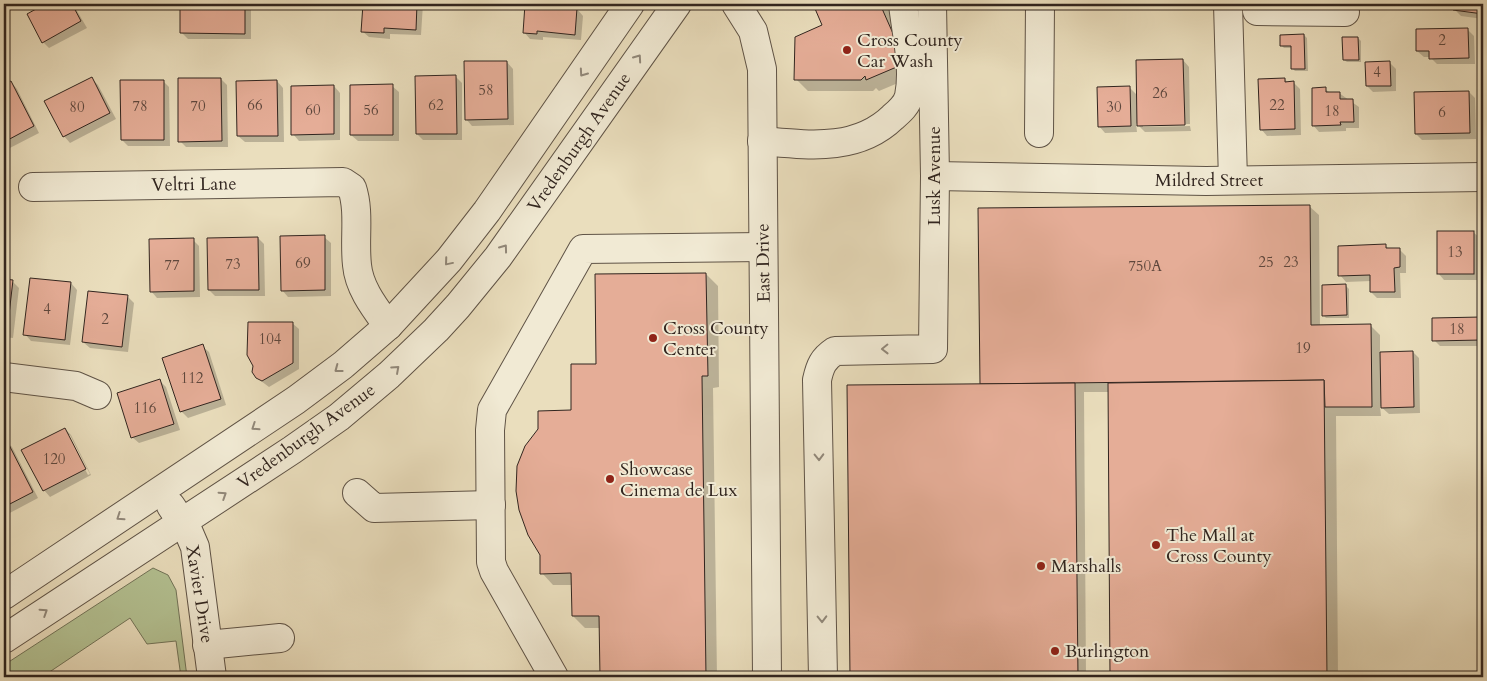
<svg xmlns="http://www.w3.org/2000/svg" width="1487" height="681" font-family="Cardo,serif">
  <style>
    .green { fill: #b4c293; stroke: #727459 }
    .shadow { fill: #0003; fill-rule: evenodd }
    .building { fill: #e5ad97; stroke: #31251f }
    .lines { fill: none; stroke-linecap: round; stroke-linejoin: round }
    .minor-casing { stroke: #5f5346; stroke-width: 30 }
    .minor { stroke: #f1ead4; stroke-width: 28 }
    .oneway { stroke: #91887a }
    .poi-dot { fill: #8f2418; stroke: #f1ead4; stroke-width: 2 }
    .labels { text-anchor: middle; stroke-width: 4; stroke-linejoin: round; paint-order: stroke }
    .number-label { font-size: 15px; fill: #5e473d }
    .poi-label { font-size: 18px; fill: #31251f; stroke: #f1ead4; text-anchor: start }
    .street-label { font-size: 18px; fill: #31251f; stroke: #f1ead4 }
  </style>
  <rect width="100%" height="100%" fill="#eadebd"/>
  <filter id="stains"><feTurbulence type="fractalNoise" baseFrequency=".004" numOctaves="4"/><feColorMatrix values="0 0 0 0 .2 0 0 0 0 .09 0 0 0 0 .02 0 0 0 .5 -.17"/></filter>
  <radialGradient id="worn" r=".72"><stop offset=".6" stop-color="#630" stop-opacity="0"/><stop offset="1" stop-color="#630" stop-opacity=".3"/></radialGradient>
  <polygon class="green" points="153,568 168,575 176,590 187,677 181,677 176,641 147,644 130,618 42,677 4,677 4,665"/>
  <g class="shadow">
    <polygon points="48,4 73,4 87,28 49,48 43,42 28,15"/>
    <polygon points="182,4 251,4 251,39 188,39 182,33"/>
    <polygon points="364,4 423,4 421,35 390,34 390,39 369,37 362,31"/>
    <polygon points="814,4 886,4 917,75 879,91 876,88 873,91 808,91 796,79 823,26"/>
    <polygon points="1455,4 1483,4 1483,19 1461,16 1455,10"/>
    <polygon points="577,9 583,16 581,40 543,37 543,40 530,39 524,32"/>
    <polygon points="1468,30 1474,36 1475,64 1437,64 1430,57 1424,57 1417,51"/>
    <polygon points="1304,35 1307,38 1308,71 1295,71 1292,68 1292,48 1284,48 1281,45"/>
    <polygon points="1358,38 1361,41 1361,62 1347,62 1344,60"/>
    <polygon points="1183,60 1189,67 1190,124 1143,125 1143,127 1190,126 1191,131 1145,132 1136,123 1137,132 1105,133 1099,126 1129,87 1138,96"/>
    <polygon points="507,62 513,69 514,125 472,126 466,119"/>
    <polygon points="1390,63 1396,69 1396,91 1373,92 1367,86"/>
    <polygon points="456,77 462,83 462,140 423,140 417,134"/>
    <polygon points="92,79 98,85 116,119 70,143 64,136"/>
    <polygon points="221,79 227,85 228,147 186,147 180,141"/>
    <polygon points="1285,79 1288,83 1294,83 1300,89 1301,135 1267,136 1261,129"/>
    <polygon points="163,81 169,87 170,146 128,146 122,140"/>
    <polygon points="277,81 283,88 284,142 245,142 238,136"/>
    <polygon points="11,82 17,89 39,133 4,151 4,86"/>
    <polygon points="334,86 340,93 340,140 299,141 293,134"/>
    <polygon points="392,86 399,92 399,141 358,141 351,135"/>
    <polygon points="1325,89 1330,93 1339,93 1359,107 1359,128 1346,128 1346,131 1319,132 1313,125"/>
    <polygon points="1469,92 1475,98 1476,139 1422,140 1416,134"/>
    <polygon points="1309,206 1319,215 1320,326 1370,325 1380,335 1380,353 1413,352 1419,358 1420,413 1389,414 1380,406 1381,416 1336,416 1338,677 1111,677 1109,392 1084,392 1086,677 851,677 849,387 981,385"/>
    <polygon points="1473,232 1480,238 1480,280 1444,280 1438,273"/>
    <polygon points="324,237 331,243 331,296 288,297 282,290"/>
    <polygon points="258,238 264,244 265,296 215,296 209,290"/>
    <polygon points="193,240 199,246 200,297 157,298 151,291"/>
    <polygon points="1386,246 1389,249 1399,249 1406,256 1406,273 1400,273 1401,298 1377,298 1371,292 1371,281 1346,282 1340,275"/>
    <polygon points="706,274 718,286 719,387 713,388 717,677 601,677 600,628 585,628 573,616 573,585 553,585 542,573 572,411 597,365"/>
    <polygon points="4,280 13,282 19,288 13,338 4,337"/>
    <polygon points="71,283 77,290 70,345 31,341 25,334"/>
    <polygon points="1346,286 1349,289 1349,318 1326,318 1323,315"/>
    <polygon points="127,296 134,303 128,352 90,348 83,342"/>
    <polygon points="1481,318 1483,321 1483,346 1440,346 1434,340"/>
    <polygon points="292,323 299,329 299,369 269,387 257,378"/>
    <polygon points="202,346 209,352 226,405 188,418 181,411"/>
    <polygon points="159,380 166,387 180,430 139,443 132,437"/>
    <path d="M 65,429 L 71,435 L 91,475 L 50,497 L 44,490 ZM 67,435 L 70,435 L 90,474 L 88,475 Z"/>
    <polygon points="6,441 12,447 38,498 6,515 4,513 4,442"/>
  </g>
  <g class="building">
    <polygon points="45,4 72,4 81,21 42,43 27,14"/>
    <polygon points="180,4 245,4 245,34 180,33"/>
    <polygon points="363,4 417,4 416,30 384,28 384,33 361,32"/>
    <polygon points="525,4 577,8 575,35 537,31 537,34 523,33"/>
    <polygon points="813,4 880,4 906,63 866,80 865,76 861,80 794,80 795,37 822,25"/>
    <polygon points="1454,4 1483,4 1483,14 1453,10"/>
    <polygon points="1468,28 1469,58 1429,59 1429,51 1416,51 1416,29"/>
    <polygon points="1304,34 1305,69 1291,69 1291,46 1280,46 1280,35"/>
    <polygon points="1342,37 1358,37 1359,60 1343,60"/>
    <polygon points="1183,59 1185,125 1137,126 1136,60"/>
    <polygon points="464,61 507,61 508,119 465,120"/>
    <polygon points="1390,61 1391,86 1366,86 1365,62"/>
    <polygon points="456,75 457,134 416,134 415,76"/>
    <polygon points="92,77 110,113 63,137 44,101"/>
    <polygon points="178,78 221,78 222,141 178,142"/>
    <polygon points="1285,78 1285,82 1294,81 1295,129 1260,130 1258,79"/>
    <polygon points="120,80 164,80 164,140 121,140"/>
    <polygon points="277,80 278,136 237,136 236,81"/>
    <polygon points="11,81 34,126 4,142 4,84"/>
    <polygon points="393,84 393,135 350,135 350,85"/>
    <polygon points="334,85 334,134 291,135 291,86"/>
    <polygon points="1130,86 1131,126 1098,127 1097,87"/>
    <polygon points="1326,87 1326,92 1340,92 1340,99 1353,99 1354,122 1340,122 1341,125 1312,126 1312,88"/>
    <polygon points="1469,91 1470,133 1415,134 1414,92"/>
    <polygon points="1310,205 1311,325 1371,324 1372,407 1325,407 1324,380 980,384 978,208"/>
    <rect x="1437" y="231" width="37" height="43"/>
    <polygon points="325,235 325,290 281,291 280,236"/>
    <polygon points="258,237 259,290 208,290 207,238"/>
    <polygon points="194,238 194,291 150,292 149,239"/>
    <polygon points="1386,244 1386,248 1400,248 1400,267 1394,268 1395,292 1370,292 1370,275 1338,276 1338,246"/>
    <polygon points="706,273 708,376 702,376 706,677 600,677 599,616 572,616 571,573 540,574 540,555 528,535 519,510 516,491 517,466 525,446 538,429 538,411 571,410 571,364 596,364 595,274"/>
    <polygon points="30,278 71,282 65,340 23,335"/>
    <polygon points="4,279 13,280 7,332 4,332"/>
    <polygon points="1346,284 1347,315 1322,316 1322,285"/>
    <polygon points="88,291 128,295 122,347 82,342"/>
    <polygon points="1481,317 1481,340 1432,341 1432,318"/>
    <polygon points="248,322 293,322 293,363 262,381 256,378 252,372 253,366 247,355"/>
    <polygon points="203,344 221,399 180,412 162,358"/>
    <polygon points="1413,351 1414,407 1381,408 1380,352"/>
    <polygon points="160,379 174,424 131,438 117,393"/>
    <polygon points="1324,380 1327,677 1110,677 1108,383"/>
    <polygon points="1075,383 1078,677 850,677 847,385"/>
    <polygon points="65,428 86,469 43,491 21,450"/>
    <polygon points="6,439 33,492 4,507 4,441"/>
  </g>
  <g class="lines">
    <g class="minor-casing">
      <g id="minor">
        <polyline points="736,4 753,31 762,69 767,677"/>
        <polyline points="1228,4 1233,180"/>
        <polyline points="1256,4 1257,11 1345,12"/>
        <polyline points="1039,133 1040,4"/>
        <path d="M 762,141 C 808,145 857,152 893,117 C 900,111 907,105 909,96 C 915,67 906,33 903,4"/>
        <polyline points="935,176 1206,181 1483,177"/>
        <path d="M 33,187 L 343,182 L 352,188 C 360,212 354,239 357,265 C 359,288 375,308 388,326"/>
        <polyline points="4,377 76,386 97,395"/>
        <polyline points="357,493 374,508 491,505"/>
        <polyline points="171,506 189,533 195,547 212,677"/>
        <polyline points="4,595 296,400 343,365 388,326 449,260 487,211 630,4"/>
        <polyline points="4,639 292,450 339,417 389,375 436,330 458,306 498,257 677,4"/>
        <polyline points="207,645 280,638"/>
        <polyline points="554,677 494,571 491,562 490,430 492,410 583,249 763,247"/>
        <path d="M 823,677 L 817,380 C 820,366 823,359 835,351 L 933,349 L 935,176 L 932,4"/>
      </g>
    </g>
    <use href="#minor" class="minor"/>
  </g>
  <defs><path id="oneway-chevron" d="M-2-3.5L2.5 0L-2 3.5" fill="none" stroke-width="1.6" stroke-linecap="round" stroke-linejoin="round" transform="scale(1.25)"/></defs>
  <g class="oneway">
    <use href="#oneway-chevron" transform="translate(638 58) rotate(-55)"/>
    <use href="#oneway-chevron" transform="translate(583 73) rotate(125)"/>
    <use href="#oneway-chevron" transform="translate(504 248) rotate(-54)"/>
    <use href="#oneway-chevron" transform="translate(448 262) rotate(130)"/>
    <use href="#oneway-chevron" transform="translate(885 349) rotate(179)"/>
    <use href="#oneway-chevron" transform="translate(338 369) rotate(143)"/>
    <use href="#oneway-chevron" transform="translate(396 369) rotate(-42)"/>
    <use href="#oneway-chevron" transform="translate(255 427) rotate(146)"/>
    <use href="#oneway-chevron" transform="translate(819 457) rotate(89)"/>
    <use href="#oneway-chevron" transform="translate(223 495) rotate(-33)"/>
    <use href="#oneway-chevron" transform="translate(120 517) rotate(146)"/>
    <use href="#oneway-chevron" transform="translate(44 612) rotate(-33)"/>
    <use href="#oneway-chevron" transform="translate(822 619) rotate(89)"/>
  </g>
  <g class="poi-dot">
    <circle cx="847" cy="50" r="5"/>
    <circle cx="653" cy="338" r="5"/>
    <circle cx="610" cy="479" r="5"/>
    <circle cx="1156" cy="545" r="5"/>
    <circle cx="1041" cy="566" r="5"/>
    <circle cx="1055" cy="651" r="5"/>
  </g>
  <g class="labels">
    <g class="number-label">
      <text x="1442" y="45">2</text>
      <text x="1377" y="77">4</text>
      <text x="486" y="95">58</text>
      <text x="1160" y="98">26</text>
      <text x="255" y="110">66</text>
      <text x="436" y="110">62</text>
      <text x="1277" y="110">22</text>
      <text x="140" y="111">78</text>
      <text x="198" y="111">70</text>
      <text x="77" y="112">80</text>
      <text x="1114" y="112">30</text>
      <text x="313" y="115">60</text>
      <text x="371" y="115">56</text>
      <text x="1332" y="116">18</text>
      <text x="1442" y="117">6</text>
      <text x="1455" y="257">13</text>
      <text x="1266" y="267">25</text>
      <text x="1291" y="267">23</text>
      <text x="303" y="268">69</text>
      <text x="233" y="269">73</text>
      <text x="172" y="270">77</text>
      <text x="1145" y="271">750A</text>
      <text x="47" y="314">4</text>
      <text x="105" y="324">2</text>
      <text x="1457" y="334">18</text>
      <text x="270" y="344">104</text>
      <text x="1303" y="353">19</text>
      <text x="192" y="383">112</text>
      <text x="145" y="413">116</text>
      <text x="54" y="464">120</text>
    </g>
    <g class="poi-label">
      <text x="857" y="46">Cross County<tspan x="857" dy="21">Car Wash</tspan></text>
      <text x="663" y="334">Cross County<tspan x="663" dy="21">Center</tspan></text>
      <text x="620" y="475">Showcase<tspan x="620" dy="21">Cinema de Lux</tspan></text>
      <text x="1166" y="541">The Mall at<tspan x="1166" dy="21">Cross County</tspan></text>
      <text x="1051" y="572">Marshalls</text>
      <text x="1065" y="657">Burlington</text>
    </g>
    <g class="street-label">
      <text transform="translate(579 142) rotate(-55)" y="6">Vredenburgh Avenue</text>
      <text transform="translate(934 176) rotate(-90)" y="6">Lusk Avenue</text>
      <text x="1209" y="186">Mildred Street</text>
      <text transform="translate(194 184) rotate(-1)" y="6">Veltri Lane</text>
      <text transform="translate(763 263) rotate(-91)" y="6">East Drive</text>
      <text transform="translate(306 436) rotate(-36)" y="6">Vredenburgh Avenue</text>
      <text transform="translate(200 594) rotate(81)" y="6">Xavier Drive</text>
    </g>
  </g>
  <rect width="1487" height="681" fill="none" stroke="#eadebd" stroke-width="20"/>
  <rect x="5" y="5" width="1477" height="671" fill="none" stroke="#31251f" stroke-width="2.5"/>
  <rect x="10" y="10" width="1467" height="661" fill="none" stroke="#31251f"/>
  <rect width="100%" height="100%" filter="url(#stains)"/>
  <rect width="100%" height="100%" fill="url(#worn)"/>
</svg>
